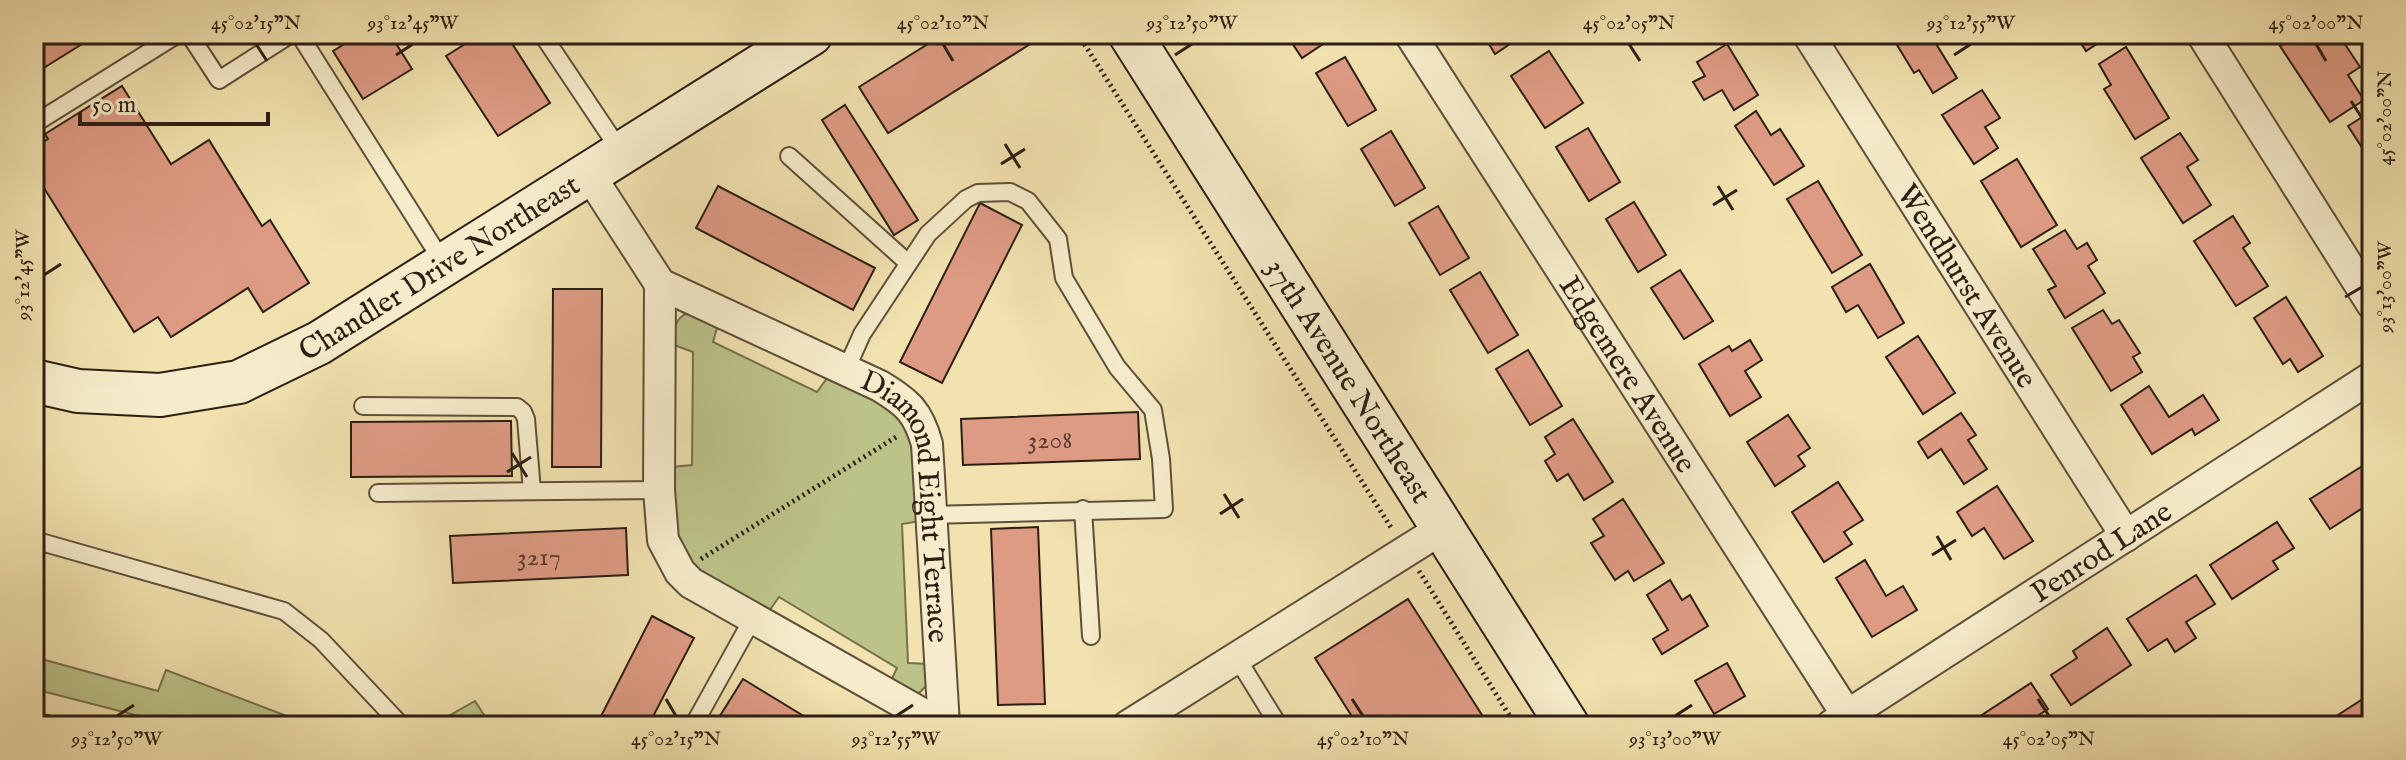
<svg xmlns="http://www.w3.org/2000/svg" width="2406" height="760" font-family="'IM FELL English',serif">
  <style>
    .green { fill: #bcc389; stroke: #74704e; stroke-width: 2 }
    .building { fill: #de9b84; stroke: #2d1e14; stroke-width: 2 }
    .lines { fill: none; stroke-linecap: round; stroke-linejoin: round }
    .lane-casing { stroke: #5e4f3b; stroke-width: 20 }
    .street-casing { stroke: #5e4f3b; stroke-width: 34 }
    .secondary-casing { stroke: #2d1e14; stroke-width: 46 }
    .path { stroke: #2d1e14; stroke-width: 5; stroke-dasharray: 2 4; stroke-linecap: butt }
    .lane { stroke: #f6eccb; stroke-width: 16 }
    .street { stroke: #f6eccb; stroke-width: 30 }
    .secondary { stroke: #f6eccb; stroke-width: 42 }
    .rail-casing { stroke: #2d1e14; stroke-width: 9 }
    .rail { stroke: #f6eccb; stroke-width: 6; stroke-dasharray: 18; stroke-linecap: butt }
    .ticks { fill: none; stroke: #2d1e14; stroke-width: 3 }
    .labels { text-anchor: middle; stroke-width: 6; stroke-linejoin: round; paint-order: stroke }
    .number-label { font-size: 26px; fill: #593d30 }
    .street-label { font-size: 30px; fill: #2d1e14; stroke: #f6eccb }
    .neatline { fill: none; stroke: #2d1e14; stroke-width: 3 }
    .ticks-label { font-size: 20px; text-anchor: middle; fill: #2d1e14 }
  </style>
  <rect width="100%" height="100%" fill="#f1e2af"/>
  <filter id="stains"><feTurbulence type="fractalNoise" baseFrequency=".0025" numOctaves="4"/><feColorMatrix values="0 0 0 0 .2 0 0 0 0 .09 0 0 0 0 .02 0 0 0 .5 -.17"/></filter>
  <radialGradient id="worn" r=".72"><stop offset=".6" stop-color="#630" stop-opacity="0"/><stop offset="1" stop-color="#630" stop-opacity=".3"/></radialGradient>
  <g class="green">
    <path d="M 688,313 L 719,321 L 713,342 L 817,392 L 830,374 L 884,401 L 911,431 L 921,521 L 902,524 L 908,663 L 929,664 L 927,685 L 917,695 L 889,685 L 897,668 L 779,597 L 767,614 L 700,575 L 677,541 L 672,467 L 692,465 L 693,352 L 674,345 C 673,332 674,318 688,313 Z"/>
    <polygon points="34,657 158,691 166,670 313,726 178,726 34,689"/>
    <polygon points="475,701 491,726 431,726"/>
  </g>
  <g class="building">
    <polygon points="44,34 98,34 34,74 34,40"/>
    <polygon points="361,34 390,34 412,69 363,99 333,51"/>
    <polygon points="481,34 506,34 550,103 498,136 446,56"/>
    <polygon points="944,34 1027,34 1032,43 888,133 859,87"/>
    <polygon points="1286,34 1329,34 1332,38 1302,58"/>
    <polygon points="1483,34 1525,34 1495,54"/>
    <polygon points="1903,34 1930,34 1957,78 1933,93 1919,70 1914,73 1894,40"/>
    <polygon points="2075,34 2112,34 2086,51"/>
    <polygon points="2299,34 2322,34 2328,42 2339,35 2360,67 2348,75 2364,100 2330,122 2280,46"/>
    <polygon points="1727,44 1758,95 1734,110 1722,90 1704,100 1693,82 1705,76 1697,62"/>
    <polygon points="2126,47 2169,118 2135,139 2104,89 2111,85 2099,64"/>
    <polygon points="1549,51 1583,103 1545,128 1511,76"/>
    <polygon points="1345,57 1376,110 1348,126 1316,73"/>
    <polygon points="122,86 171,164 209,140 262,226 270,220 309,283 263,312 248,288 171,337 158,317 134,332 34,172 34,148 48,139 45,134"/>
    <polygon points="1982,90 2000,118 1985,127 1998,148 1974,164 1942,115"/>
    <polygon points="845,105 918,220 894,235 822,120"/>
    <polygon points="1756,111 1771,135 1780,129 1804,166 1774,185 1735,126"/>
    <polygon points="2372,111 2372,163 2348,126"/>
    <polygon points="1588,128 1620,182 1589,201 1556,147"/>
    <polygon points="1391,131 1425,188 1395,206 1361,149"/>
    <polygon points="2180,133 2198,160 2187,167 2211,205 2183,223 2141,158"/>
    <polygon points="2017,159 2057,225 2021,247 1981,181"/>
    <polygon points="1818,181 1862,255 1832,273 1787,199"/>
    <polygon points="718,186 875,268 853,310 696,228"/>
    <polygon points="1634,202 1666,255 1638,272 1606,219"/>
    <polygon points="980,203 1022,225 942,383 900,362"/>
    <polygon points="1438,206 1469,258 1440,275 1409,223"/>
    <polygon points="2233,216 2250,243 2243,248 2268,286 2236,306 2194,241"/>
    <polygon points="2065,230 2077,249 2087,243 2097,260 2088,266 2105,293 2065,318 2048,290 2056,286 2033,249"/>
    <polygon points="1870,264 1904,323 1878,338 1858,305 1846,312 1832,287"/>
    <polygon points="1680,270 1713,321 1684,339 1651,288"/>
    <polygon points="1480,272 1518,335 1488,353 1450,290"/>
    <polygon points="553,289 602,289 601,467 552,467"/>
    <polygon points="2286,297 2323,356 2298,372 2290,359 2283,364 2254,318"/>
    <polygon points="2103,310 2112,324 2119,320 2140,353 2133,357 2142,372 2111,391 2072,328"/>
    <polygon points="1918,336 1955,393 1923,414 1886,357"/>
    <polygon points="1750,340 1762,360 1745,371 1761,397 1730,416 1699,364 1729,346 1732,351"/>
    <polygon points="1528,350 1562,406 1530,425 1496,369"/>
    <polygon points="2149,386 2169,417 2203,395 2219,420 2195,435 2192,429 2152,454 2121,405"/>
    <polygon points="1138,412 1140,459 963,465 961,419"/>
    <polygon points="1961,413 1976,435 1968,440 1987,469 1964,484 1941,449 1928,458 1918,442"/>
    <polygon points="1788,415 1810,448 1798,456 1805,466 1775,486 1747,442"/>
    <polygon points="1573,419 1613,482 1584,500 1568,474 1557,481 1545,461 1555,454 1545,437"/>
    <polygon points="511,421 512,476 351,477 351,422"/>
    <polygon points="2372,460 2372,502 2330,529 2310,499"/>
    <polygon points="1838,482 1863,520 1844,532 1852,544 1824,562 1792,512"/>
    <polygon points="1997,486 2033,541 2004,559 1984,528 1972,536 1957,512"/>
    <polygon points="1623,499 1664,563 1634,581 1628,571 1615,580 1591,543 1604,536 1593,519"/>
    <polygon points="2277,522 2294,548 2273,561 2278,569 2232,599 2210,565"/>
    <polygon points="1038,527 1045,704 998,705 991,529"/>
    <polygon points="626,528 628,575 453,583 450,536"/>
    <polygon points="1865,560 1886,596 1903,586 1917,610 1872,637 1836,578"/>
    <polygon points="2196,575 2215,604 2186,622 2196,638 2175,652 2167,639 2148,651 2127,619"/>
    <polygon points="1670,580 1682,600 1690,595 1708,626 1662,654 1653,639 1668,630 1647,595"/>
    <polygon points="1408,599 1489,726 1358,726 1315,658"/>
    <polygon points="652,616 694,638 648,726 596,726"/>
    <polygon points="2107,628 2131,665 2071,705 2051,675 2077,658 2073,651"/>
    <polygon points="1727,663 1745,696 1714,714 1695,681"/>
    <polygon points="743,679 820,726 730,726 718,719"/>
    <polygon points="2031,683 2048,709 2022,726 1965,726"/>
    <polygon points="2372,693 2372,726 2321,726"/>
  </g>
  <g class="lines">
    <g class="lane-casing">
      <g id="lane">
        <polyline points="189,34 219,80 291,34"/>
        <polyline points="299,34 444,264"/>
        <polyline points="542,34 621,152"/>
        <polyline points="34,124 178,34"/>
        <polyline points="789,156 908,263"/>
        <polyline points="846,370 862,334 928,234 966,199 978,193 1010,192 1028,201 1058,239 1064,278 1117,367 1153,410 1161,459 1164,509 929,515"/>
        <polyline points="363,406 517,407 523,412 526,419 532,491"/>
        <polyline points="378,493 659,490"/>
        <polyline points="1083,509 1091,636"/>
        <polyline points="34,540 284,611 321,640 402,726"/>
        <polyline points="1237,658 1279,726"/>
        <polyline points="693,726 753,618"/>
      </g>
    </g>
    <g class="street-casing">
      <g id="street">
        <path id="s1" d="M 1410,34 L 1847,715"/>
        <path id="s2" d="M 1808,34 L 2126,536"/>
        <polyline points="2202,34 2372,304"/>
        <path id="s3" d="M 589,174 L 660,284 L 880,386 C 908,403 918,412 927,444 L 944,725"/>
        <polyline points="660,284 659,490 663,540 680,572 691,583 944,726"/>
        <path id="s4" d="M 1832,725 L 2372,377"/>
        <polyline points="1128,726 1443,528"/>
      </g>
    </g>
    <g class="secondary-casing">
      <g id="secondary">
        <path id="s5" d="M 1130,34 L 1568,726"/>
        <path id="s6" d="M 34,381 L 78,391 L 160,395 L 239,382 L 319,343 L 811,34"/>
      </g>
    </g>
    <g class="path">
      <polyline points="1078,34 1392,529"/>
      <polyline points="701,559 896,437"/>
      <polyline points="1419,571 1516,726"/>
    </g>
    <use href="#lane" class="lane"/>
    <use href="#street" class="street"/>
    <use href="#secondary" class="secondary"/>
    <g class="rail-casing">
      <polyline id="rail" points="34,715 76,726"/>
    </g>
    <use href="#rail" class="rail"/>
  </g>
  <path class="ticks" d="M 256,44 L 267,61M 943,44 L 953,61M 1629,44 L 1640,61M 2316,44 L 2326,61M 396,55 L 413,44M 1175,55 L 1192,44M 1954,55 L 1971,44M 2351,101 L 2362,118M 1005,144 L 1020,168M 1001,164 L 1025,149M 1718,186 L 1733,210M 1713,205 L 1737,190M 44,275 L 61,264M 2345,297 L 2362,287M 512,453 L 527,477M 507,472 L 531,457M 1224,494 L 1239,518M 1220,514 L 1243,499M 1937,536 L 1951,560M 1932,555 L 1956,540M 666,699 L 676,716M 1352,699 L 1363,716M 2038,699 L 2049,716M 117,716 L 134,705M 896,716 L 913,705M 1675,716 L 1692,705"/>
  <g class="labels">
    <g class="number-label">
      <text x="1050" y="448">3208</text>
      <text x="539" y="565">3217</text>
    </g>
    <g class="street-label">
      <text dy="10" stroke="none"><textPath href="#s6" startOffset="438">Chandler Drive Northeast</textPath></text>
      <text dy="10" stroke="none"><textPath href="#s2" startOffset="298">Wendhurst Avenue</textPath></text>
      <text dy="10" stroke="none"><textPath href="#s1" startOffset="404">Edgemere Avenue</textPath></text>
      <text dy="10" stroke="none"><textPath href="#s5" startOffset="410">37th Avenue Northeast</textPath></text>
      <text dy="10" stroke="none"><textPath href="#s3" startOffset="502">Diamond Eight Terrace</textPath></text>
      <text dy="10" stroke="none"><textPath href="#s4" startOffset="320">Penrod Lane</textPath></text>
    </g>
  </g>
  <rect width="2406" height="760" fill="none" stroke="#f1e2af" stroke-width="88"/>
  <path d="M80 112v12h188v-12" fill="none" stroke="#2d1e14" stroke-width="4"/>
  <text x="92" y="112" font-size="24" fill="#2d1e14" stroke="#f6eccb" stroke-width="6" paint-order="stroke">50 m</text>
  <rect x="44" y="44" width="2318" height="672" class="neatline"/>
  <g class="ticks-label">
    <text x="256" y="29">45°02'15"N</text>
    <text x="413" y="29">93°12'45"W</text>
    <text x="943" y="29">45°02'10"N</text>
    <text x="1192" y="29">93°12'50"W</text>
    <text x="1629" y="29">45°02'05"N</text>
    <text x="1971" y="29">93°12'55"W</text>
    <text x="2316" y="29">45°02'00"N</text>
    <text transform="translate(2384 118) rotate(-90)" y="7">45°02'00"N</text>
    <text transform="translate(22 275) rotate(-90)" y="7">93°12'45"W</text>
    <text transform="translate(2384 287) rotate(-90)" y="7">93°13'00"W</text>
    <text x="117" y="745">93°12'50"W</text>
    <text x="676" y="745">45°02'15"N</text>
    <text x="896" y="745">93°12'55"W</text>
    <text x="1363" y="745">45°02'10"N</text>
    <text x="1675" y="745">93°13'00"W</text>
    <text x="2049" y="745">45°02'05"N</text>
  </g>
  <rect width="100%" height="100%" filter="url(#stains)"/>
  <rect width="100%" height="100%" fill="url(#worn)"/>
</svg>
